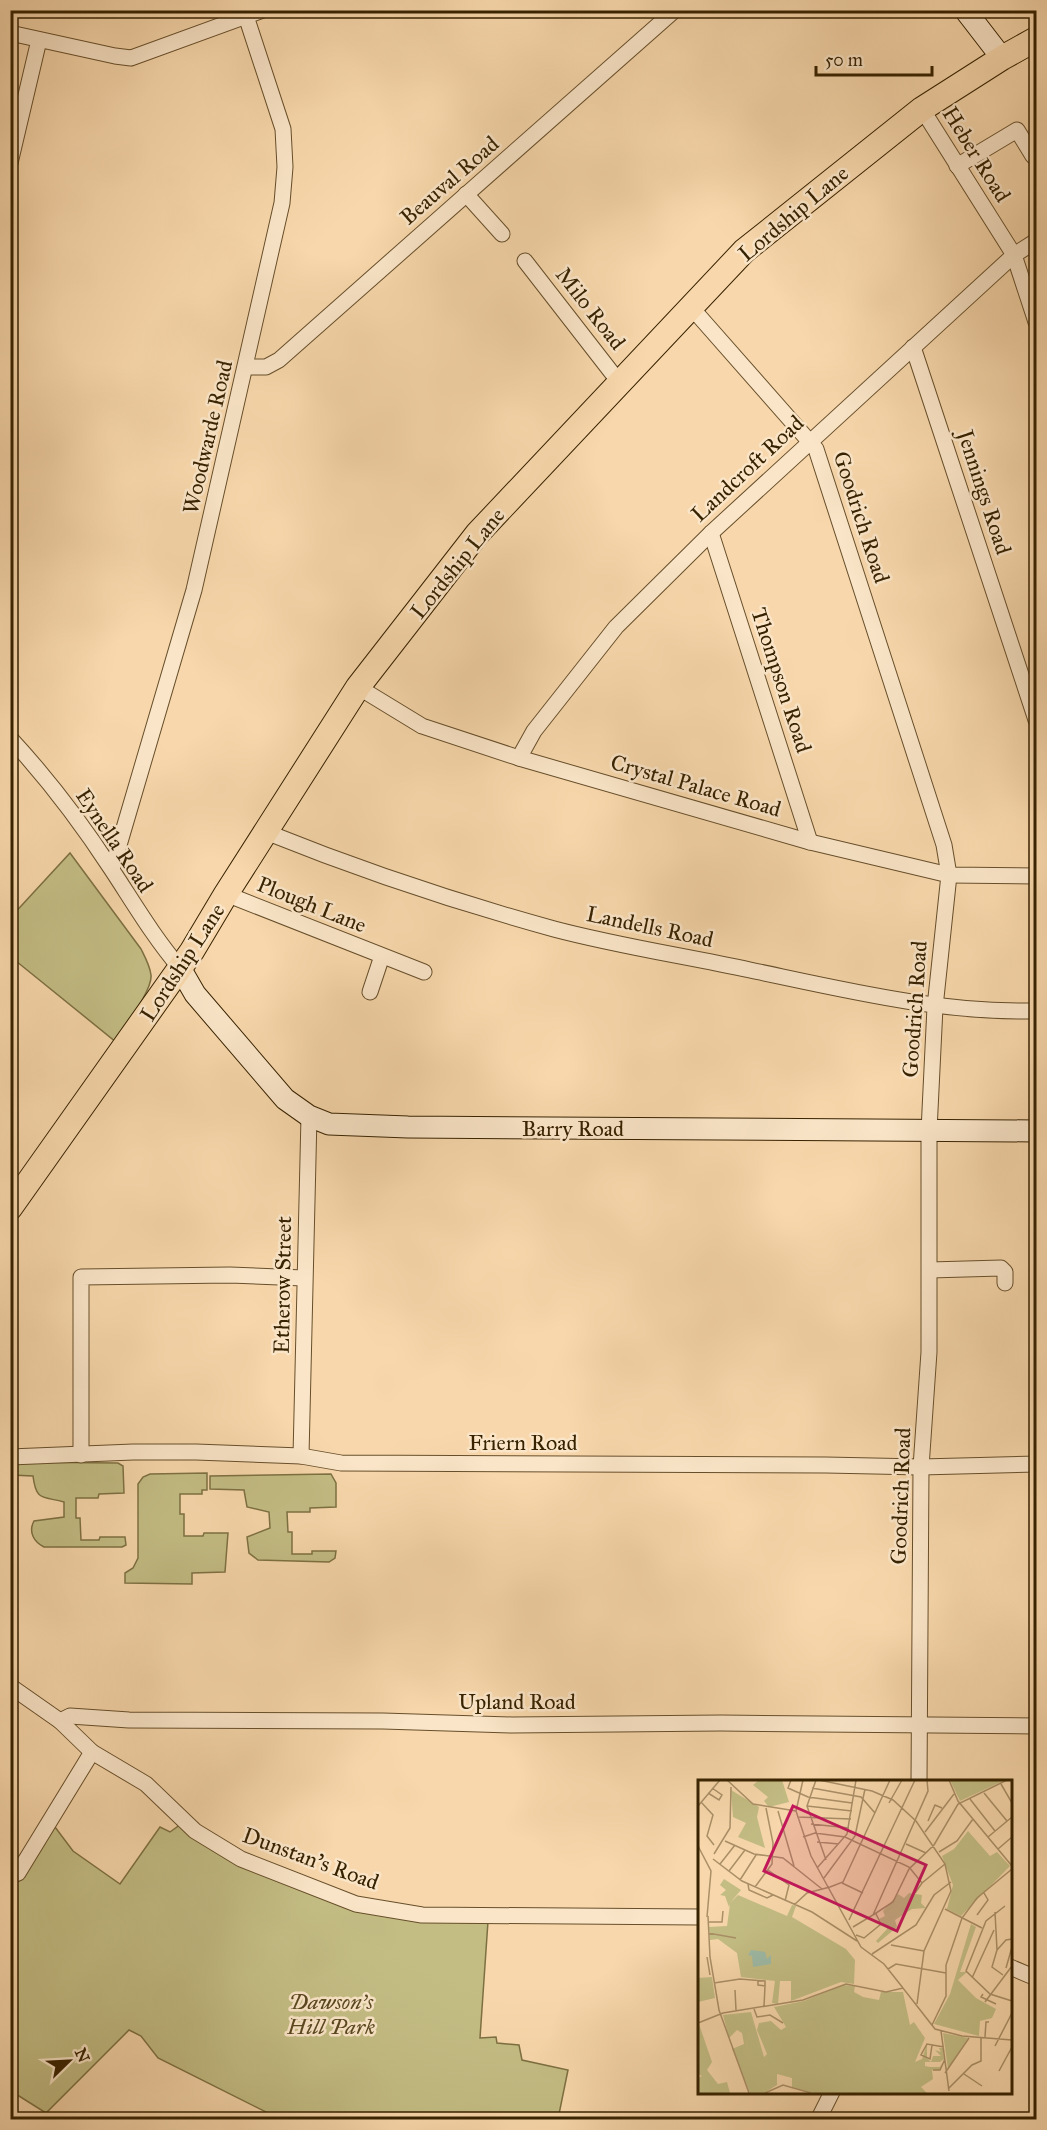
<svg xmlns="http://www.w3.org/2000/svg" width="1047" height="2130" font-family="'IM FELL Great Primer',serif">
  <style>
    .green { fill: #c3bd84; stroke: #7d7042; stroke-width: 1.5 }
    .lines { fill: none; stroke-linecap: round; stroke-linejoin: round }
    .street-casing { stroke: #674f2b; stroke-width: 17 }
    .secondary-casing { stroke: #372200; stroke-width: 23 }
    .primary-casing { stroke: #372200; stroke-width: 26 }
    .street { stroke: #fae5c8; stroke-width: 15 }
    .secondary { stroke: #fae5c8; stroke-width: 21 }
    .primary { stroke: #f7d7ab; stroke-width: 24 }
    .labels { text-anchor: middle; stroke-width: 5; stroke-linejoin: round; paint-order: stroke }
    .street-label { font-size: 22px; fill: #372200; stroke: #fae5c8 }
    .park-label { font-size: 22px; font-style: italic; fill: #5a4921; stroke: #fae5c8 }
    .inset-road { fill: none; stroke: #aa8f67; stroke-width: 1.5 }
    .view { fill: #c2185b; fill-opacity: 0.15; stroke: #c2185b; stroke-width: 3 }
    .inset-edge { fill: none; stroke: #372200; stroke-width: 3 }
  </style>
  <rect width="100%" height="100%" fill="#f7d7ab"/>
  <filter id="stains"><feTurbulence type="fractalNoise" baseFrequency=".00333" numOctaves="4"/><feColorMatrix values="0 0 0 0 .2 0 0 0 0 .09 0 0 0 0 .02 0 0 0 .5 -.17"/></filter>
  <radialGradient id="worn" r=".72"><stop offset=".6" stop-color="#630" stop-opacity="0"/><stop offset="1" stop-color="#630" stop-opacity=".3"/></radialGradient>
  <g class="green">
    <path d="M 70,853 L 141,949 C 145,957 150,966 151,975 C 153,989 124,1028 116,1042 L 11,957 L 10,918 Z"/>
    <path d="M 10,1462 L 118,1463 L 123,1466 L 124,1493 L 99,1494 L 98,1498 L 76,1498 L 76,1518 L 80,1518 L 81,1540 L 99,1540 L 100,1537 L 125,1537 L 126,1545 L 122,1547 L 44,1547 C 34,1542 28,1532 34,1521 L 64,1517 L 64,1502 C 42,1496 36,1501 33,1476 L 11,1475 Z"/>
    <polygon points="207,1473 207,1490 202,1490 202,1494 180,1494 180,1514 184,1514 184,1536 203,1536 204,1533 228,1533 225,1572 192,1573 192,1584 125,1583 125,1573 133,1568 138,1558 138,1484 143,1477 150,1474"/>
    <polygon points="331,1474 336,1483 336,1507 310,1508 310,1512 287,1512 288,1532 292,1532 292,1554 312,1554 312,1551 336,1551 335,1558 329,1562 258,1560 249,1553 247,1537 270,1528 269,1512 247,1507 244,1490 210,1489 210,1476"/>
    <polygon points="184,1822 243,1855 354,1898 488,1921 480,2038 496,2037 497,2043 519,2045 522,2060 568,2070 558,2119 280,2119 158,2058 141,2036 129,2030 46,2113 11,2091 11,1885 19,1881 49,1823 52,1823 73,1851 120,1884 160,1827 170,1832"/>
  </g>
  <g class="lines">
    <g class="street-casing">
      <g id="street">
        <polyline points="10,33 115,56 131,58 263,10"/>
        <polyline points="922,109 1014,255 1036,322"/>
        <polyline points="10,163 39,40"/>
        <polyline points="957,166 1017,130 1033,156"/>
        <polyline points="466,194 502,234"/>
        <polyline points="525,261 619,382"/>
        <polyline points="691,307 816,449 944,845 949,875 935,1007 929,1131 929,1352 921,1467 919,1782"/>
        <polyline points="913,347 1036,720"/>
        <polyline points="246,367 266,367 279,360 675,10"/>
        <polyline points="711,533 810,842"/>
        <polyline points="358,687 422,726 519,758 810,842 949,875 1036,876"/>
        <path d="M 10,738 C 48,779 82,824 112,870 C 135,905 153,936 180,968"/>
        <polyline points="519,758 534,731 616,627 711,533 1014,255 1036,241"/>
        <path d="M 266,832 C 360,870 456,902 554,929 C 618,946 685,956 750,970 C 845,990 939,1013 1036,1011"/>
        <polyline points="112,869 194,590 282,203 285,167 283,129 244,10"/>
        <polyline points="226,894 424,972"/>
        <polyline points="370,992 382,956"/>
        <polyline points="930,1270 1001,1268 1005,1272 1005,1283"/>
        <polyline points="81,1455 81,1277 230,1275 304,1278"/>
        <polyline points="301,1456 309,1116"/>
        <polyline points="10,1457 133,1452 196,1452 301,1456 341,1463 826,1465 921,1467 1036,1464"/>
        <polyline points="10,1686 60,1721 70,1716 129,1720 383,1721 512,1725 721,1723 1036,1726"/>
        <polyline points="60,1721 92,1752 146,1784 195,1831 241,1859 356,1904 422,1915 699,1917"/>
        <polyline points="10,1876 18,1873 92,1752"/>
        <polyline points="1010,1967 1036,1978"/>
        <polyline points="818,2120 832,2092"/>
      </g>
    </g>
    <g class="secondary-casing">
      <g id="secondary">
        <polyline points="965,10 1002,58"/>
        <polyline points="180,968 195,994 285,1099 309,1116 329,1124 408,1127 1036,1131"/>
      </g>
    </g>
    <g class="primary-casing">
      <polyline id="primary" points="10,1208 192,951 226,894 358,687 477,534 744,251 922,109 1002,58 1036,39"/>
    </g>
    <use href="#street" class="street"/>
    <use href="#secondary" class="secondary"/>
    <use href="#primary" class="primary"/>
  </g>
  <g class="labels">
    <g class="street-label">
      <text transform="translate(977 154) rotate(58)" y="8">Heber Road</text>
      <text transform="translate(449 180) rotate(-41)" y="8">Beauval Road</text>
      <text transform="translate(793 213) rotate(-40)" y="8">Lordship Lane</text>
      <text transform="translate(591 308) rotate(52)" y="8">Milo Road</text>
      <text transform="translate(207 437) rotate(-77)" y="8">Woodwarde Road</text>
      <text transform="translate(747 468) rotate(-43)" y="8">Landcroft Road</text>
      <text transform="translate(985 492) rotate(72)" y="8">Jennings Road</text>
      <text transform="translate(862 517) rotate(72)" y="8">Goodrich Road</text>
      <text transform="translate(457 563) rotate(-51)" y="8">Lordship Lane</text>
      <text transform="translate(782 680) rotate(72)" y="8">Thompson Road</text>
      <text transform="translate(696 785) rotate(16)" y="8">Crystal Palace Road</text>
      <text transform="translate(115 840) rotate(56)" y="8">Eynella Road</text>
      <text transform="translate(312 904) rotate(22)" y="8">Plough Lane</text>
      <text transform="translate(650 926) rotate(12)" y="8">Landells Road</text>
      <text transform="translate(182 962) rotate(-57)" y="8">Lordship Lane</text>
      <text transform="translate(914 1009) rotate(-86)" y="8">Goodrich Road</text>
      <text x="573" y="1136">Barry Road</text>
      <text transform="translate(282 1285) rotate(-89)" y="8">Etherow Street</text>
      <text x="523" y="1450">Friern Road</text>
      <text transform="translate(900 1496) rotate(-88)" y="8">Goodrich Road</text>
      <text x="517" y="1709">Upland Road</text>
      <text transform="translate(311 1858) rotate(20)" y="8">Dunstan's Road</text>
    </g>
    <g class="park-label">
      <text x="331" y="2009">Dawson's<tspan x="331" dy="25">Hill Park</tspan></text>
    </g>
  </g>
  <g transform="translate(698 1780)">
    <rect width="314" height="314" fill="#f7d7ab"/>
    <path d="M 61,0 L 84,0 L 91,22 L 71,27 L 66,21 L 70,17 L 55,5 ZM 252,0 L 307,0 L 262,21 ZM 33,10 L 61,27 L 59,37 L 67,68 L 40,57 L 48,43 L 35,37 ZM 270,51 L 292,76 L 299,72 L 312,86 L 263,136 L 249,129 L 255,105 L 244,76 L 256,69 ZM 26,99 L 43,110 L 32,123 L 40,115 L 89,136 L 94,125 L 98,126 L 94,137 L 148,169 L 157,180 L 156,204 L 143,202 L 93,221 L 93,201 L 82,201 L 80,224 L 74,223 L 77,201 L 43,197 L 39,173 L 20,159 L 12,160 L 11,147 L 29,146 L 32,124 L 31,127 L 27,116 L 22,115 L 28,110 L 22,105 ZM 211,113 L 224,115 L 223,123 L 228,128 L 214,129 L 197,140 L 199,147 L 180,163 L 178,161 L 189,149 L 181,139 L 187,136 L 185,131 L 200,114 L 206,118 ZM 273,144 L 278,147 L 262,192 L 269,192 L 260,200 L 278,218 L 298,229 L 294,238 L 282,241 L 281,256 L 236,244 L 252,214 ZM 14,197 L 17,218 L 0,222 L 0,198 ZM 145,205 L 157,206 L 156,212 L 165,217 L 181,220 L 183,212 L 205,212 L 212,245 L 216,242 L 227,258 L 217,282 L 224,279 L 229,264 L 229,278 L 233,282 L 235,276 L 243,276 L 237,270 L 243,272 L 241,268 L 245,268 L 246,279 L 242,282 L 227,282 L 227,286 L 232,287 L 242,287 L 244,283 L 242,290 L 234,290 L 235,299 L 223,307 L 229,313 L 115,313 L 94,307 L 94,298 L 79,294 L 79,305 L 66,313 L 52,313 L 34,269 L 46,264 L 44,253 L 39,250 L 31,258 L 25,235 L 53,232 L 66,277 L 69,274 L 59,250 L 61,243 L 73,241 L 83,250 L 88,247 L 76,227 L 106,221 ZM 1,244 L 14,282 L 9,290 L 20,304 L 29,302 L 32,313 L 0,313 L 0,298 L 4,296 L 0,294 ZM 245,253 L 270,258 L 250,289 Z" fill="#c3bd84"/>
    <path d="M 53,170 L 67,172 L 69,179 L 73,175 L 73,184 L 55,187 L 54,176 L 50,175 Z" fill="#9ebaa6"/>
    <path class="inset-road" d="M 29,0 L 55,24 L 98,31M 93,0 L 90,8 L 110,17 L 154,23M 105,0 L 98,31 L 113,76 L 163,167 L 186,184 L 205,208M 118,0 L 109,26 L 128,80M 121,0 L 174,11 L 195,20 L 218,41 L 247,84 L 253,111 L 226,171 L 219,224M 251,0 L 260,21 L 314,86M 303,4 L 314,23M 114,8 L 163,17 L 177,33M 10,13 L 21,20 L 24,15 L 14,8M 286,13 L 309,41M 272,19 L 297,51M 3,22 L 15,35 L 9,56 L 16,65M 191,23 L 204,0M 0,26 L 22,0M 109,26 L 154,31M 80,31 L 96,86M 99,37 L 153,39M 230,41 L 237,25 L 244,28M 113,44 L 151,48M 227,52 L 256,14M 105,57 L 117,53 L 147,57 L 211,87 L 224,103M 290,57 L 314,37M 27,61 L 56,74 L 85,78 L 124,109M 119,62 L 141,64M 208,64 L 228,73M 0,66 L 13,91 L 9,137M 300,69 L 314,57M 241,72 L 259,61 L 275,39M 16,74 L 32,48 L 33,7M 15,79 L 44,101 L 114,132 L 159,161M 22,84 L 37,65M 119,88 L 149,54 L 158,0M 70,90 L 91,105 L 87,121M 31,91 L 47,70M 126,98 L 157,56 L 167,9M 42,100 L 58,75M 144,103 L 165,113M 50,104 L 51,110 L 69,118 L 75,115M 57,107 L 74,84 L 75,63 L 68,28M 132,107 L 145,102 L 192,0M 217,113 L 224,103 L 247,84M 96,125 L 109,113 L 132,107M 307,126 L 288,141 L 268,191 L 292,214 L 314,221M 247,129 L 284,148M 297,132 L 299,170 L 294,187 L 305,195M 175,135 L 195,122 L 211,89 L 236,65 L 260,24 L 309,0M 279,135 L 290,120 L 286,113M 10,136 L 12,177 L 21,230 L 51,313M 151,140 L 217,0M 10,142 L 24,142 L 25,131M 155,147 L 175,135 L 230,11 L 229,0M 10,153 L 38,158M 158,155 L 166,158 L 183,144 L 178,134M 193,165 L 226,171M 299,170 L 308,160 L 314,159M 174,174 L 218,145 L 236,115 L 253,102M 9,177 L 12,195M 308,188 L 314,167M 190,189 L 198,184 L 248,193M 274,198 L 296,150M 16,203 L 42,199 L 67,201 L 67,206 L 60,205 L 60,201M 37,210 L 38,230M 285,214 L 283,217 L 298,224M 287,222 L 314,186M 66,226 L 67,206M 56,229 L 59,237 L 72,235 L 85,243M 0,243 L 25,233 L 105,220 L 148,204 L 188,212 L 205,208 L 237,249 L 264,256 L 314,260M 234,245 L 248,216 L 248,185 L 264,138 L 279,118 L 314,89M 243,251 L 251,311M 287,257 L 288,242 L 291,242M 234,265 L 232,279 L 223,275 L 229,264 L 246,267M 297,266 L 314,233M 235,290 L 242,290 L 247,279M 301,291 L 314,267M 247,293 L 271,258M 266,294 L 284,306M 250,309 L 274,285 L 283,281 L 283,258M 67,313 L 85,305 L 113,313"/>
    <path class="view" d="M 95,26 L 228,85 L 199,151 L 66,91 Z"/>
    <rect width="314" height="314" class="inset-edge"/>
  </g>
  <rect width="1047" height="2130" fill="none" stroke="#f7d7ab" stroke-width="36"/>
  <rect x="12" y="12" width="1023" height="2106" fill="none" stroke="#372200" stroke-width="3"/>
  <rect x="18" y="18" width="1011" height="2094" fill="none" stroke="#372200" stroke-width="1.5"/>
  <g transform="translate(69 2061) rotate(66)" stroke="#fae5c8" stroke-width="4.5" paint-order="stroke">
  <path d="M0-4.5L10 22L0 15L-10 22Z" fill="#372200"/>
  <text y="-9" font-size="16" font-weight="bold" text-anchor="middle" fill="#372200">N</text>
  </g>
  <path d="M816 66v9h116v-9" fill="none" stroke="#372200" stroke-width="3"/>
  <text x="825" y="66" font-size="18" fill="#372200" stroke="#fae5c8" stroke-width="4.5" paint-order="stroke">50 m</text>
  <rect width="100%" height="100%" filter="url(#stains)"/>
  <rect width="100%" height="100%" fill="url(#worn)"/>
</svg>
